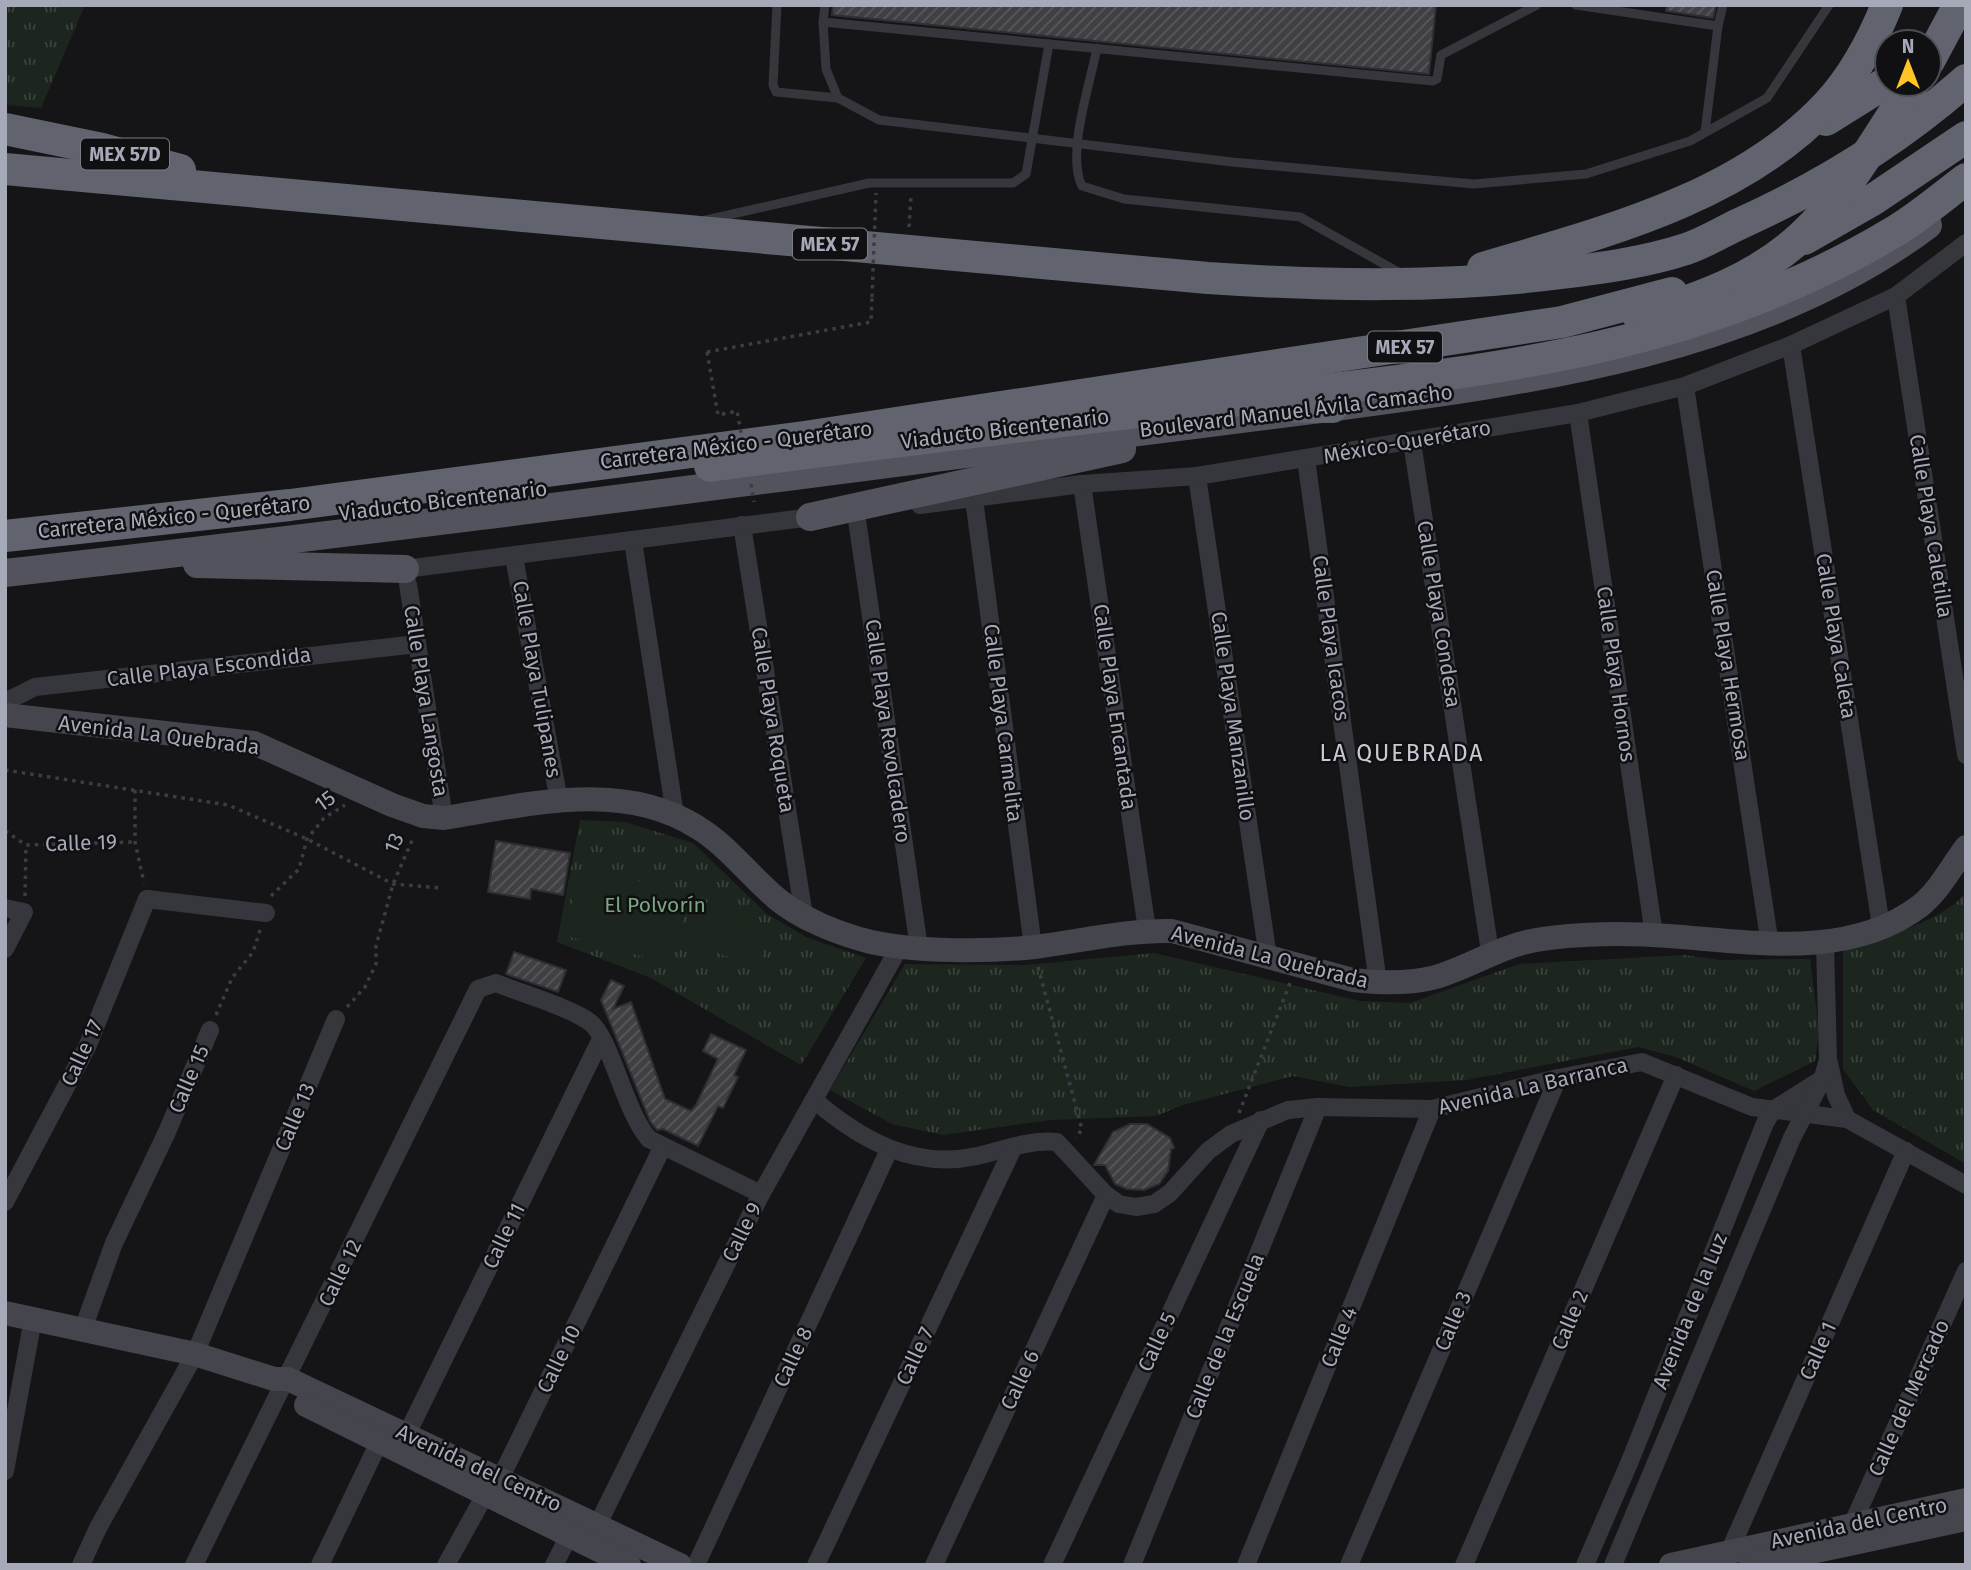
<svg xmlns="http://www.w3.org/2000/svg" width="1971" height="1570" font-family="'Fira Sans',sans-serif">
  <style>
    .grass { fill: url(#grass-tufts) }
    .pitch { fill: #1d261e }
    .building { fill: url(#building-hatch); stroke: #2f2f33; stroke-width: 2 }
    .lines { fill: none; stroke-linecap: round; stroke-linejoin: round }
    .path { stroke: #3c3d44; stroke-width: 3.5; stroke-dasharray: 3.5 5; stroke-linecap: butt }
    .lane { stroke: #36363d; stroke-width: 9 }
    .street { stroke: #36363d; stroke-width: 18 }
    .secondary { stroke: #44454d; stroke-width: 24 }
    .primary { stroke: #52535c; stroke-width: 28 }
    .highway { stroke: #61646e; stroke-width: 32 }
    .path-bridge { stroke: #3c3d44; stroke-width: 3.5; stroke-dasharray: 3.5 5; stroke-linecap: butt }
    .highway-bridge { stroke: #61646e; stroke-width: 32 }
    .labels { text-anchor: middle; stroke-width: 5; stroke-linejoin: round; paint-order: stroke }
    .shield { fill: #101012; stroke: #797c86; stroke-width: 2 }
    .shield-label { font-size: 19px; font-weight: bold; fill: #a6aab8 }
    .street-label { font-size: 21px; fill: #a6aab8; stroke: #101012 }
    .park-label { font-size: 21px; fill: #7ba581; stroke: #101012 }
    .neighbourhood-label { font-size: 23px; letter-spacing: 2px; fill: #c7cad4; stroke: #101012 }
  </style>
  <defs>
    <pattern id="grass-tufts" width="24" height="20" patternUnits="userSpaceOnUse" patternTransform="scale(1.75)"><rect width="24" height="20" fill="#1d261e"/><path d="M3 7l-1-3M5 7V3M7 7l1-3M15 17l-1-3M17 17v-4M19 17l1-3" fill="none" stroke="#3b433d"/></pattern>
    <pattern id="building-hatch" width="6" height="6" patternUnits="userSpaceOnUse" patternTransform="scale(1.75)"><rect width="6" height="6" fill="#3f3f44"/><path d="M-1 1l2-2M0 6l6-6M5 7l2-2" fill="none" stroke="#58585d"/></pattern>
  </defs>
  <rect width="100%" height="100%" fill="#151517"/>
  <g class="grass">
    <polygon points="5,5 85,5 41,108 5,105"/>
    <polygon points="580,820 625,822 693,843 767,914 806,937 866,958 801,1065 651,978 557,942"/>
    <path d="M 1966,891 L 1966,1164 L 1873,1110 L 1843,1069 L 1843,949 C 1875,940 1949,920 1966,891 Z"/>
    <polygon points="1154,953 1360,1001 1410,1003 1519,964 1684,955 1720,960 1810,959 1819,1032 1815,1061 1754,1091 1676,1057 1638,1047 1467,1080 1349,1087 1293,1076 1183,1105 1156,1116 1051,1120 943,1135 892,1124 830,1090 905,964 1025,965"/>
  </g>
  <g class="pitch">
    <polygon points="583,865 689,895 670,964 563,935"/>
    <polygon points="700,904 771,929 758,967 686,942"/>
  </g>
  <g class="building">
    <polygon points="833,5 1436,5 1429,74 832,15"/>
    <polygon points="1667,5 1716,5 1713,18 1666,11"/>
    <polygon points="496,841 570,853 563,895 531,889 530,899 488,892"/>
    <polygon points="514,952 566,970 558,992 506,974"/>
    <polygon points="611,980 624,986 613,1009 631,1002 665,1099 691,1111 696,1105 718,1059 703,1051 711,1034 746,1050 734,1075 738,1077 723,1108 718,1106 698,1146 663,1129 657,1130 650,1121 601,1000"/>
    <polygon points="1130,1124 1147,1124 1170,1138 1174,1148 1171,1149 1168,1171 1159,1184 1144,1190 1127,1189 1115,1184 1105,1165 1094,1165 1113,1132"/>
  </g>
  <g class="lines">
    <g class="path">
      <polyline points="909,227 911,196"/>
      <polyline points="707,352 871,322 872,297"/>
      <polyline points="5,770 228,805 307,839 393,884 442,888"/>
      <polyline points="135,790 135,842 144,883"/>
      <polyline points="5,831 26,845 135,842"/>
      <polyline points="25,896 26,845"/>
      <polyline points="271,896 299,869 307,839 324,818 345,805"/>
      <polyline points="1038,967 1082,1129 1076,1138"/>
      <polyline points="347,1007 365,987 376,964 376,946 393,884 414,836"/>
      <polyline points="216,1015 232,978 253,952 260,930"/>
      <polyline points="1239,1113 1290,983"/>
    </g>
    <g class="lane">
      <polyline points="777,5 773,85 776,92 838,98"/>
      <polyline points="1537,5 1441,55 1437,79 1433,81 823,22 826,69 838,98 879,120 1232,162 1474,184 1586,174 1690,141 1767,98 1829,5"/>
      <polyline points="1576,5 1718,26 1723,5"/>
      <polyline points="823,22 825,5"/>
      <path d="M 1097,48 C 1090,84 1066,155 1082,186 L 1124,199 L 1300,217 L 1400,273"/>
      <polyline points="1705,132 1718,26"/>
      <polyline points="706,220 869,183 1013,183 1026,174 1049,44"/>
    </g>
    <g class="street">
      <polyline points="1896,296 1966,755"/>
      <polyline points="1791,345 1881,926"/>
      <polyline points="1685,386 1770,945"/>
      <polyline points="1578,413 1654,935"/>
      <polyline points="1412,442 1490,952"/>
      <polyline points="1306,459 1378,983"/>
      <polyline points="1197,476 1268,957"/>
      <polyline points="1082,484 1147,930"/>
      <polyline points="974,499 1033,947"/>
      <polyline points="920,505 1082,484 1197,476 1578,413 1685,386 1791,345 1896,296 1966,243"/>
      <polyline points="856,513 919,948"/>
      <polyline points="742,525 804,916"/>
      <polyline points="633,541 675,815"/>
      <polyline points="514,557 559,801"/>
      <polyline points="405,569 820,516"/>
      <polyline points="408,584 444,818"/>
      <polyline points="5,702 35,687 417,644"/>
      <polyline points="5,908 24,912 5,949"/>
      <polyline points="1829,1063 1836,1095 1847,1119"/>
      <path d="M 814,1100 C 861,1140 914,1170 977,1156 C 1003,1150 1031,1139 1057,1142 L 1106,1195 L 1119,1204 L 1136,1207 L 1154,1204 L 1170,1193 L 1208,1151 L 1231,1134 L 1288,1110 L 1318,1107 L 1432,1109 L 1558,1078 L 1642,1062 L 1752,1107 L 1847,1119 L 1966,1185"/>
      <polyline points="5,1202 87,1047 147,899 266,913"/>
      <polyline points="83,1329 114,1243 167,1132 210,1030"/>
      <polyline points="407,1434 601,1039"/>
      <polyline points="5,1471 33,1319"/>
      <polyline points="598,1524 761,1194 900,946"/>
      <polyline points="1852,1525 1966,1271"/>
      <polyline points="1730,1550 1906,1151"/>
      <polyline points="81,1565 98,1528 195,1354 336,1019"/>
      <path d="M 194,1565 L 478,989 L 496,983 C 520,993 572,1008 591,1023 C 611,1040 625,1112 649,1139 L 761,1194"/>
      <polyline points="320,1565 384,1432"/>
      <polyline points="446,1565 486,1493 501,1477 662,1148"/>
      <polyline points="554,1565 570,1534"/>
      <polyline points="696,1565 889,1150"/>
      <polyline points="816,1565 1013,1148"/>
      <polyline points="934,1565 1106,1195"/>
      <polyline points="1052,1565 1261,1120"/>
      <polyline points="1132,1565 1318,1107"/>
      <polyline points="1246,1565 1432,1109"/>
      <polyline points="1349,1565 1558,1078"/>
      <polyline points="1464,1565 1676,1075"/>
      <polyline points="1585,1565 1630,1461 1765,1123 1773,1110 1821,1080"/>
      <polyline points="1613,1565 1792,1138 1822,1080 1828,1060 1825,943"/>
    </g>
    <g class="secondary">
      <path d="M 5,715 L 254,743 L 392,805 L 423,816 L 444,818 C 527,805 621,779 697,827 C 727,845 749,875 776,898 C 801,919 839,934 871,942 C 917,952 989,952 1035,947 C 1081,941 1126,930 1172,931 L 1353,980 C 1379,983 1406,984 1432,978 C 1467,969 1497,947 1536,940 C 1575,933 1629,933 1669,936 C 1751,942 1849,960 1920,906 C 1939,891 1952,866 1966,847"/>
      <polyline points="5,1313 195,1354 274,1379 288,1379 680,1565"/>
      <polyline points="306,1405 629,1565"/>
      <polyline points="1671,1565 1966,1500"/>
      <polyline points="1751,1565 1966,1519"/>
    </g>
    <g class="primary">
      <polyline points="810,517 1122,449"/>
      <polyline points="197,564 405,569"/>
      <path d="M 5,573 C 323,537 640,496 957,455 C 1078,440 1199,424 1320,409 C 1525,382 1758,353 1928,225"/>
    </g>
    <g class="highway">
      <polyline points="1826,120 1887,82"/>
      <polyline points="5,129 102,149 180,170"/>
      <path d="M 5,169 L 1208,278 C 1326,286 1444,288 1562,273 C 1603,268 1646,262 1686,249 C 1704,243 1722,232 1739,224 C 1821,187 1898,140 1966,80"/>
      <polyline points="1804,239 1874,199 1966,137"/>
      <path d="M 1483,268 C 1601,233 1739,199 1827,105 C 1854,76 1872,42 1887,5"/>
      <polyline points="1273,406 1332,407"/>
      <polyline points="5,536 290,505 804,437 1562,322 1672,293"/>
    </g>
    <g class="path-bridge">
      <polyline points="872,297 876,193"/>
      <polyline points="707,352 718,415 737,411 742,438"/>
      <polyline points="751,484 754,502"/>
    </g>
    <g class="highway-bridge">
      <polyline points="1929,61 1959,5"/>
      <path d="M 1639,317 C 1698,299 1756,279 1802,236 C 1847,194 1878,135 1913,84"/>
      <path d="M 710,466 C 883,442 1057,422 1231,401 C 1462,373 1686,357 1892,233 C 1918,218 1942,197 1966,179"/>
    </g>
  </g>
  <g class="labels">
    <g class="shield">
      <rect x="81" y="138.5" width="88" height="31" rx="5"/>
      <rect x="793" y="228.5" width="74" height="31" rx="5"/>
      <rect x="1368" y="331.5" width="74" height="31" rx="5"/>
    </g>
    <g class="shield-label">
      <text x="125" y="161">MEX 57D</text>
      <text x="830" y="251">MEX 57</text>
      <text x="1405" y="354">MEX 57</text>
    </g>
    <g class="street-label">
      <text transform="translate(1296 411) rotate(-7)" y="7">Boulevard Manuel Ávila Camacho</text>
      <text transform="translate(1005 429) rotate(-7)" y="7">Viaducto Bicentenario</text>
      <text transform="translate(1407 442) rotate(-10)" y="7">México-Querétaro</text>
      <text transform="translate(736 445) rotate(-7)" y="7">Carretera México - Querétaro</text>
      <text transform="translate(443 501) rotate(-7)" y="7">Viaducto Bicentenario</text>
      <text transform="translate(174 517) rotate(-6)" y="7">Carretera México - Querétaro</text>
      <text transform="translate(1931 526) rotate(81)" y="7">Calle Playa Caletilla</text>
      <text transform="translate(1439 614) rotate(81)" y="7">Calle Playa Condesa</text>
      <text transform="translate(1836 636) rotate(81)" y="7">Calle Playa Caleta</text>
      <text transform="translate(1331 638) rotate(82)" y="7">Calle Playa Icacos</text>
      <text transform="translate(1728 665) rotate(81)" y="7">Calle Playa Hermosa</text>
      <text transform="translate(209 667) rotate(-7)" y="7">Calle Playa Escondida</text>
      <text transform="translate(1616 674) rotate(82)" y="7">Calle Playa Hornos</text>
      <text transform="translate(537 679) rotate(80)" y="7">Calle Playa Tulipanes</text>
      <text transform="translate(426 701) rotate(81)" y="7">Calle Playa Langosta</text>
      <text transform="translate(1115 707) rotate(82)" y="7">Calle Playa Encantada</text>
      <text transform="translate(1233 716) rotate(82)" y="7">Calle Playa Manzanillo</text>
      <text transform="translate(773 720) rotate(81)" y="7">Calle Playa Roqueta</text>
      <text transform="translate(1003 723) rotate(83)" y="7">Calle Playa Carmelita</text>
      <text transform="translate(888 731) rotate(82)" y="7">Calle Playa Revolcadero</text>
      <text transform="translate(159 735) rotate(7)" y="7">Avenida La Quebrada</text>
      <text transform="translate(325 801) rotate(-36)" y="7">15</text>
      <text transform="translate(81 843) rotate(-2)" y="7">Calle 19</text>
      <text transform="translate(394 843) rotate(-66)" y="7">13</text>
      <text transform="translate(1270 957) rotate(14)" y="7">Avenida La Quebrada</text>
      <text transform="translate(82 1053) rotate(-65)" y="7">Calle 17</text>
      <text transform="translate(189 1079) rotate(-67)" y="7">Calle 15</text>
      <text transform="translate(1533 1086) rotate(-13)" y="7">Avenida La Barranca</text>
      <text transform="translate(295 1117) rotate(-67)" y="7">Calle 13</text>
      <text transform="translate(742 1232) rotate(-64)" y="7">Calle 9</text>
      <text transform="translate(504 1236) rotate(-64)" y="7">Calle 11</text>
      <text transform="translate(340 1273) rotate(-64)" y="7">Calle 12</text>
      <text transform="translate(1690 1311) rotate(-68)" y="7">Avenida de la Luz</text>
      <text transform="translate(1570 1320) rotate(-67)" y="7">Calle 2</text>
      <text transform="translate(1453 1321) rotate(-67)" y="7">Calle 3</text>
      <text transform="translate(1225 1336) rotate(-68)" y="7">Calle de la Escuela</text>
      <text transform="translate(1339 1337) rotate(-68)" y="7">Calle 4</text>
      <text transform="translate(1157 1342) rotate(-65)" y="7">Calle 5</text>
      <text transform="translate(1818 1351) rotate(-66)" y="7">Calle 1</text>
      <text transform="translate(915 1356) rotate(-65)" y="7">Calle 7</text>
      <text transform="translate(793 1357) rotate(-65)" y="7">Calle 8</text>
      <text transform="translate(559 1359) rotate(-64)" y="7">Calle 10</text>
      <text transform="translate(1020 1380) rotate(-65)" y="7">Calle 6</text>
      <text transform="translate(1909 1398) rotate(-66)" y="7">Calle del Mercado</text>
      <text transform="translate(479 1468) rotate(25)" y="7">Avenida del Centro</text>
      <text transform="translate(1859 1523) rotate(-12)" y="7">Avenida del Centro</text>
    </g>
    <g class="park-label">
      <text x="655" y="912">El Polvorín</text>
    </g>
    <g class="neighbourhood-label">
      <text x="1402" y="761">LA QUEBRADA</text>
    </g>
  </g>
  <rect width="1971" height="1570" fill="none" stroke="#a6aab8" stroke-width="14"/>
  <g transform="translate(1908 63)"><circle r="33" fill="#101012" stroke="#4c4e54" stroke-width="2"/>
  <path d="M0-5L12 26L0 18L-12 26Z" fill="#ffc425"/>
  <text y="-10" font-size="19" font-weight="bold" text-anchor="middle" fill="#a6aab8">N</text>
  </g>
</svg>
